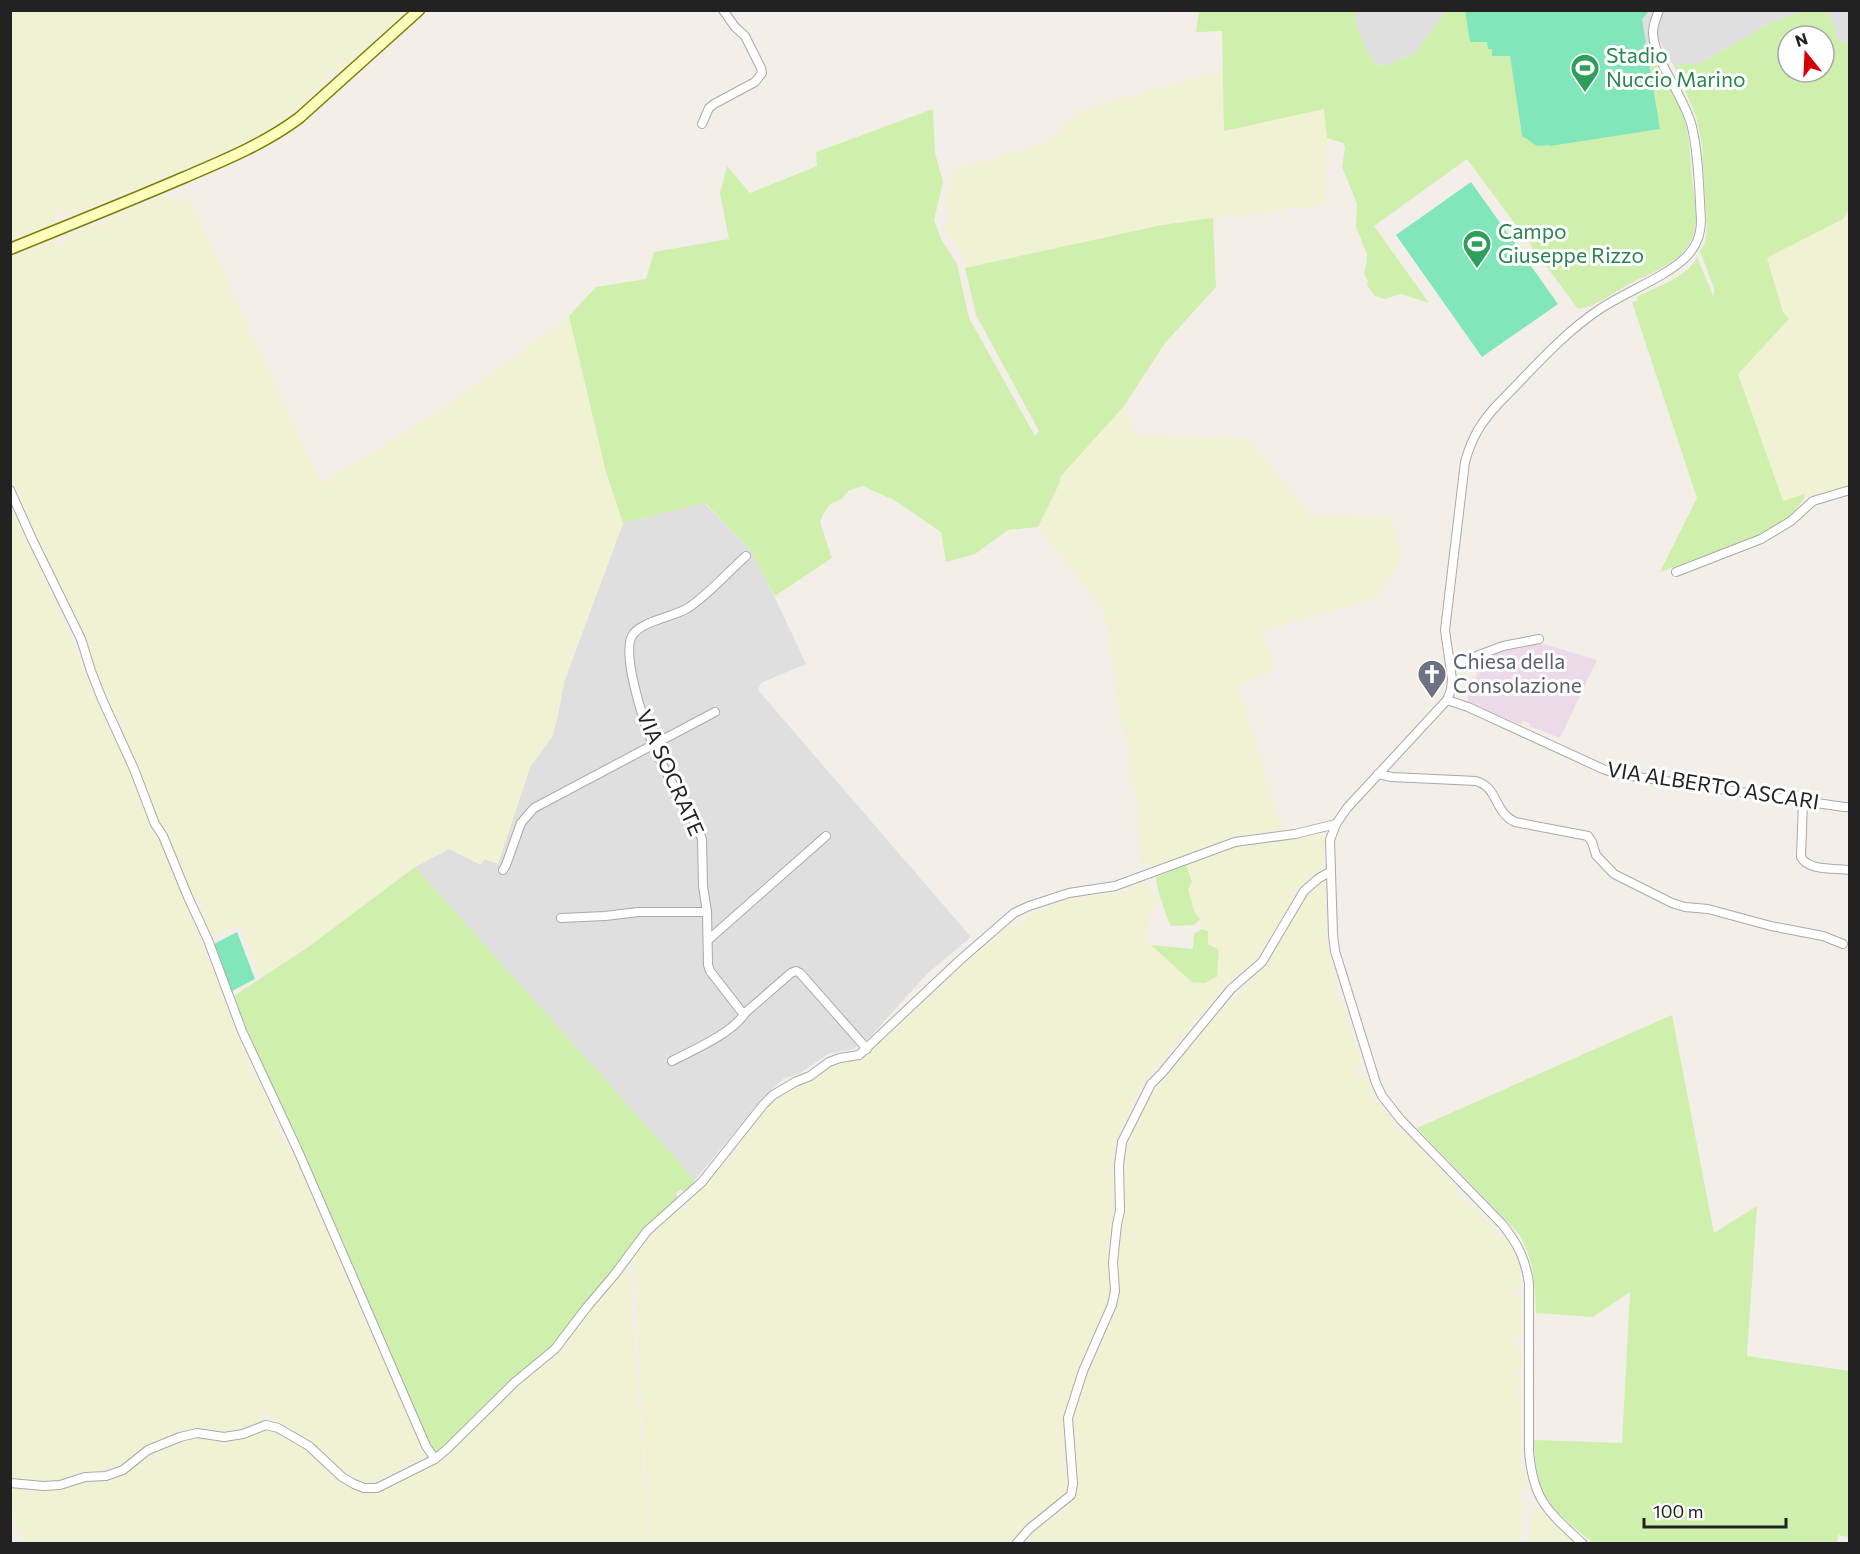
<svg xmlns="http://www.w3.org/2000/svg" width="1860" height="1554" font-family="Commissioner,sans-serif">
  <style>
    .residential { fill: #e0dfdf }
    .industrial { fill: #ecdae9 }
    .farmland { fill: #f1f2d3 }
    .grass { fill: #cfefac; fill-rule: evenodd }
    .pitch { fill: #82e6bb }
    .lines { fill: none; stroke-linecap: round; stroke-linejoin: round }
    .street-casing { stroke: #a9a9a9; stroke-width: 10 }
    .secondary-casing { stroke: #798200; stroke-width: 13 }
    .street { stroke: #fff; stroke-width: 8 }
    .secondary { stroke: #fdfebb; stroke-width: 10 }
    .labels { text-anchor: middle; stroke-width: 6; stroke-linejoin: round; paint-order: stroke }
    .leisure-label { font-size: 21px; fill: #27864d; stroke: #fff; text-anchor: start }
    .worship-label { font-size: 21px; fill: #5b616d; stroke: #fff; text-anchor: start }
    .street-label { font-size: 21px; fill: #222; stroke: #fff }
  </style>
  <rect width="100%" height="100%" fill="#f3efe8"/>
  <g class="residential">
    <polygon points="1355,11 1446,11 1414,54 1385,66 1375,64 1360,39 1355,22"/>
    <polygon points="1465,11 1803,11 1770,23 1703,62 1674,66 1666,55 1661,43 1647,45 1660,129 1492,56"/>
    <polygon points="1828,11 1849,11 1849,40 1840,44"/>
    <polygon points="704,503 748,547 770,587 806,664 761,683 758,690 971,937 927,974 869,1038 853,1049 828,1054 799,1074 783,1079 760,1101 695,1180 415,867 449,849 481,864 484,859 498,863 530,767 552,737 558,715 564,682 623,523"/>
  </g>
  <polygon class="industrial" points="1540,643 1597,660 1560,738 1529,726 1530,723 1522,721 1521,725 1468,702 1468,694 1485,656"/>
  <g class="farmland">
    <polygon points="11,10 407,10 407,11 337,73 332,71 327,74 327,83 293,113 256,138 72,216 63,210 57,212 53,224 11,241"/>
    <polygon points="1223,70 1224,131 1324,109 1327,138 1326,204 1162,225 965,268 961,249 948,233 944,221 950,219 949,213 945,210 952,170 1047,142 1077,111"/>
    <polygon points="187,193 321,484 442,409 569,316 606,472 623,523 564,682 558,715 552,737 530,767 498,864 484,859 481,865 449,849 415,867 307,948 261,977 239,924 211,939 199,909 203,905 199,901 192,899 159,825 120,726 125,724 122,718 115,719 95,676 70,613 11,481 10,258 51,240 57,245 63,245 64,237 96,223 100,228 107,224 106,219 167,195 175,202 182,200"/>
    <polygon points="1849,209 1849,486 1816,497 1811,495 1805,497 1803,494 1783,501 1738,374 1789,320 1783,312 1767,258 1843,219"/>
    <polygon points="1124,406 1136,435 1249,439 1311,515 1392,517 1403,557 1377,598 1260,632 1277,669 1239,686 1282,829 1240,836 1239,832 1233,834 1231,839 1175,860 1154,866 1152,862 1140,867 1137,797 1128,776 1128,748 1120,721 1105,613 1038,527 1059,484 1061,476"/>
    <polygon points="10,501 67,627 93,693 128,760 157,840 162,840 252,1071 275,1104 274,1122 307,1180 421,1448 427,1456 414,1464 411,1461 403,1465 405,1470 391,1476 388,1473 381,1478 381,1481 369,1485 346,1473 309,1441 272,1421 266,1413 261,1415 263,1421 228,1433 193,1429 146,1446 117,1467 105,1470 77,1475 52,1482 11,1479"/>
    <polygon points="1319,835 1325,838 1324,866 1295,892 1283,918 1259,955 1226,985 1142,1084 1115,1146 1113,1170 1115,1210 1109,1242 1105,1244 1106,1247 1109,1249 1108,1264 1111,1287 1110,1299 1076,1376 1064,1414 1063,1426 1066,1462 1062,1464 1064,1470 1067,1470 1067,1488 1065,1494 1018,1533 1011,1543 651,1543 635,1300 638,1289 634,1286 633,1256 651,1232 679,1208 682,1211 689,1207 688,1203 713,1177 731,1152 734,1156 738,1151 737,1145 766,1107 778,1097 810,1081 831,1065 840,1062 857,1061 865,1057 1010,923 1015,927 1022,924 1024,915 1074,897 1077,901 1095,895 1128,891 1143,881 1147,883 1158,902 1149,916 1148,928 1143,937 1192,982 1217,967 1220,959 1218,949 1208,944 1208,932 1202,929 1200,919 1194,911 1188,889 1192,882 1186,865 1220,851 1256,843"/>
    <polygon points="1325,882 1327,942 1339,992 1335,996 1337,1000 1342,1001 1362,1066 1355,1070 1355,1077 1366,1074 1375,1100 1396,1125 1392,1126 1394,1132 1402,1130 1460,1192 1456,1195 1458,1200 1465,1198 1498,1231 1495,1233 1496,1238 1505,1236 1517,1255 1520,1270 1521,1289 1515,1291 1516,1295 1521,1298 1522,1335 1514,1338 1514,1345 1522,1346 1523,1369 1517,1373 1518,1377 1522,1380 1522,1388 1517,1390 1518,1396 1521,1398 1522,1466 1528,1490 1518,1494 1518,1499 1523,1499 1522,1543 1024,1544 1035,1530 1068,1507 1075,1496 1078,1484 1075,1440 1078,1439 1077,1433 1074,1433 1074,1417 1084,1382 1114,1314 1121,1286 1119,1261 1123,1217 1126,1150 1137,1121 1156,1089 1178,1063 1212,1019 1263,968 1304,901 1313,891"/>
    <polygon points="626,1267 629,1269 649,1543 22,1543 11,1507 11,1488 47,1490 81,1481 114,1478 127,1472 147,1457 149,1459 155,1456 155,1452 184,1440 196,1438 224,1442 245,1438 263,1429 270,1429 306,1450 340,1482 354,1490 367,1493 384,1490 443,1460 524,1381 551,1358 552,1361 557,1357 557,1353"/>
    <polygon points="1531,1506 1537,1507 1574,1543 1529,1543"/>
  </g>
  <g class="grass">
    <path d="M 1199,11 L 1355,11 C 1355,31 1365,46 1375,64 L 1385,66 L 1414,54 L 1446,11 L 1465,11 L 1470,42 L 1488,42 L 1492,49 L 1492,56 L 1510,56 L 1522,136 L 1537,146 L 1660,129 L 1647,45 L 1651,45 C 1653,70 1675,92 1683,115 C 1690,135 1690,157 1692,179 C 1694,194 1698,213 1695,229 C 1690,259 1655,271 1631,283 C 1612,293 1600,305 1578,309 L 1467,159 L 1374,226 L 1429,303 L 1401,294 L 1384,299 L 1375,296 L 1367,285 L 1368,281 L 1364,274 L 1367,261 L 1367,254 L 1356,227 L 1357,204 L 1342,167 L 1345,148 L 1343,143 L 1327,138 L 1324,109 L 1224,131 L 1222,31 L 1196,32 Z"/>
    <path d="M 1803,11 L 1828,11 L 1840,44 L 1849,40 L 1849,209 L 1843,219 L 1767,258 L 1783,312 L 1789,319 L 1738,374 L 1783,501 L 1804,494 L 1805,497 L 1789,519 L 1758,536 L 1660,572 L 1697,498 L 1632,302 L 1638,301 L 1637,297 C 1656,287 1688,277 1697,257 L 1714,298 L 1714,288 L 1700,251 L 1705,243 L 1707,227 L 1702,144 L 1696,116 L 1674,66 L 1703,62 L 1770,23 ZM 1788,36 L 1824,36 L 1824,72 L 1788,72 Z"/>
    <polygon points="933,109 935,153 943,182 934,220 941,239 957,264 969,318 1035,436 1039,431 976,315 965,268 1162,225 1213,218 1216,287 1165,343 1124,406 1061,476 1059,484 1038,527 1008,530 975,554 946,562 941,532 894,500 863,486 848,491 843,498 830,504 823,514 820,522 832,558 775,596 748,547 705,503 623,523 606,472 569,316 596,287 646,279 654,252 729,239 720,193 727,166 750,193 817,166 816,152"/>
    <path d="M 1186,865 L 1192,882 L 1188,889 L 1194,911 L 1200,919 L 1194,925 L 1171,926 C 1167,920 1155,883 1156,877 Z"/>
    <polygon points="415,867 695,1180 685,1193 681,1189 676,1193 678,1198 647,1226 616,1268 552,1346 513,1379 437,1452 428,1443 279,1099 261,1066 234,996 307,948"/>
    <path d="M 1202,929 L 1208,931 L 1208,944 L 1218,949 C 1220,959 1216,966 1218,976 L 1205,983 L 1192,982 L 1151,945 L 1193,949 L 1194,934 Z"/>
    <path d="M 1672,1015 L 1714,1233 L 1757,1206 L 1747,1356 L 1849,1371 L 1849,1537 L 1838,1535 L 1837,1544 L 1593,1543 C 1550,1507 1536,1500 1534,1440 L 1622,1443 L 1630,1292 L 1593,1317 L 1536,1313 C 1535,1285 1534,1259 1519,1234 L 1417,1128 Z"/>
  </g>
  <g class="pitch">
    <polygon points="1465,11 1649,11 1642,19 1660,129 1550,146 1549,145 1537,146 1522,136 1510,56 1492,56 1492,49 1488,49 1487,42 1470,42"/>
    <polygon points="1471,182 1558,304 1482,357 1396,235"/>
    <polygon points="237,932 255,979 232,991 214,944"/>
  </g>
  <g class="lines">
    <g class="street-casing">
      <g id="street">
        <polyline points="702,124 709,108 714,104 755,82 762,73 761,68 745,36 735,27 723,10"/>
        <polyline points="10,490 32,539 81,639 91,671 102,699 134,769 155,824 163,836 188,897 208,940 242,1031 299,1153 426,1446 435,1459"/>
        <path d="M 746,556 C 727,573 709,594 688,608 C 673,617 646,620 634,633 C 619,649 644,722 652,742 C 664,772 682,800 697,827 L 702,839 L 703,886 L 707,912 L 708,965 L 710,971 L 741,1011 L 745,1013 L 791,973 L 796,971 L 800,973 L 867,1049"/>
        <polyline points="1676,572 1761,539 1791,521 1813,501 1850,490"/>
        <polyline points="1450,666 1503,646 1539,639"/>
        <polyline points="1447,700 1468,707 1603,769 1617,774 1844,807 1850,807"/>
        <path d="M 1378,774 L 1392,777 L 1476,781 C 1499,788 1493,811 1515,822 L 1588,836 L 1592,842 L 1596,855 L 1614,874 L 1672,903 L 1685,907 L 1708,909 L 1771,926 L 1823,936 L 1843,944"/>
        <path d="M 1803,801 L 1801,857 C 1808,871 1835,868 1850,870"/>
        <polyline points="503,870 506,865 521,823 534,808 715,712"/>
        <polyline points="561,918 605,916 638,912 707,912"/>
        <polyline points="708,940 826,836"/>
        <path d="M 672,1061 C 693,1050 733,1033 745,1013"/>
        <polyline points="10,1483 44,1486 60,1485 85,1477 106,1476 123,1470 148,1450 180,1437 197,1433 224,1437 243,1434 266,1425 278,1428 309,1446 342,1477 354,1484 364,1488 377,1488 435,1459 447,1449 515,1382 555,1349 587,1307 615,1274 647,1231 702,1182 763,1105 773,1095 795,1082 810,1076 829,1062 840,1058 859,1055 960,960 1014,913 1029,906 1069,893 1115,886 1235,842 1295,834 1336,824"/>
        <polyline points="1016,1544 1029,1529 1071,1495 1073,1484 1068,1418 1083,1371 1112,1305 1115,1291 1113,1262 1117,1224 1120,1211 1119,1165 1122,1142 1151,1084 1162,1073 1231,989 1262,962 1304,891 1319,878 1330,872"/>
        <path d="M 1583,1544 C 1548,1511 1533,1501 1529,1451 L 1529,1283 C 1525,1258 1518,1244 1502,1224 L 1401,1120 L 1382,1096 L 1376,1083 L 1335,951 L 1333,935 L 1330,840 L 1336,824 L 1347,808 L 1447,700 L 1451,690 L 1452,679 L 1445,630 L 1465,462 C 1472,437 1481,422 1499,403 C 1531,371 1562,334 1600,309 C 1625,292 1666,277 1686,257 C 1697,246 1701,235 1701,220 C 1699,190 1699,157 1692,127 C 1685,97 1654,61 1653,33 C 1653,25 1656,18 1659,10"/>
      </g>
    </g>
    <g class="secondary-casing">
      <path id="secondary" d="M 10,249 C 69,225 127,202 185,177 C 225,160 264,144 299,118 L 419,10"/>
    </g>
    <use href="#street" class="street"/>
    <use href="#secondary" class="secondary"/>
  </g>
  <defs>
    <g id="stadium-pin" transform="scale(1.5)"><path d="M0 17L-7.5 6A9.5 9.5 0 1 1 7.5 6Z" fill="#2e9e5b" stroke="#fff"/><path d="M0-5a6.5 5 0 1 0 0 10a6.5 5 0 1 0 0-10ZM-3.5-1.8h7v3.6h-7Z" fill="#fff"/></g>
    <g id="church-pin" transform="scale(1.5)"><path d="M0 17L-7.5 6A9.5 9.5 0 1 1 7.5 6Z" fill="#6b7280" stroke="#fff"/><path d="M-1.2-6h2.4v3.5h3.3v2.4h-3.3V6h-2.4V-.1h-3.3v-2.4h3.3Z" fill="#fff"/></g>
  </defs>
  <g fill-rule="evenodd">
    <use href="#stadium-pin" x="1585" y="68"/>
    <use href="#stadium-pin" x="1477" y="244"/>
    <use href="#church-pin" x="1432" y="674"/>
  </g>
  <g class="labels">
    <g class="leisure-label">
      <text x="1606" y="63">Stadio<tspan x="1606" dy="24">Nuccio Marino</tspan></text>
      <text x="1498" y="239">Campo<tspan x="1498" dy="24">Giuseppe Rizzo</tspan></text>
    </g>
    <g class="worship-label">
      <text x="1453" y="669">Chiesa della<tspan x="1453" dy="24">Consolazione</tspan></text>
    </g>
    <g class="street-label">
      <text transform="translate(670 773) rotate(66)" y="7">VIA SOCRATE</text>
      <text transform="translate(1713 786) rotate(9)" y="7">VIA ALBERTO ASCARI</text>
    </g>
  </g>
  <rect width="1860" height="1554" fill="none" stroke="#222222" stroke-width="24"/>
  <g transform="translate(1806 54) rotate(342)"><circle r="28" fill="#ffffff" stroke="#a7a7a7" stroke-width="1.5"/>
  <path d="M0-4.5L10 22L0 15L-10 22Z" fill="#d40008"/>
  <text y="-9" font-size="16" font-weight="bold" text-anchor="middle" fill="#222222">N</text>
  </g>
  <path d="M1644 1518v9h142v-9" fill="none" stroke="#222222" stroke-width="3"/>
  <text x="1653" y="1518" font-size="18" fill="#222222" stroke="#ffffff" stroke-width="4.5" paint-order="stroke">100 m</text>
</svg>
